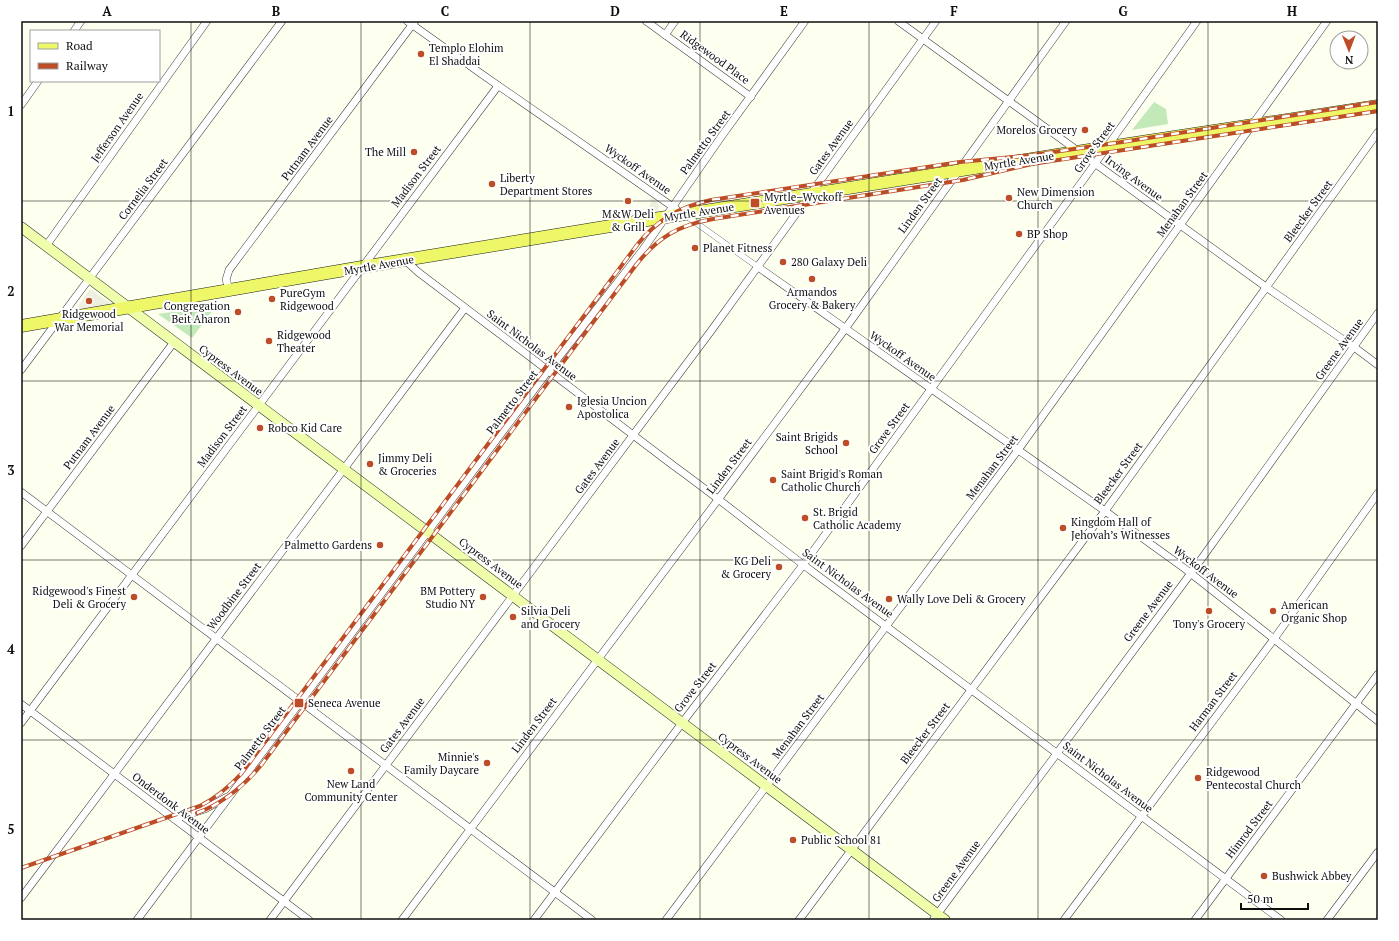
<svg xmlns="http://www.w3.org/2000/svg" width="1399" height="941" font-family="'PT Serif',serif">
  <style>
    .green { fill: #c3e9b9 }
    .plaza { fill: #eeefde }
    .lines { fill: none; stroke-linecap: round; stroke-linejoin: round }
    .pedestrian-casing { stroke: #414141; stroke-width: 6 }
    .minor-casing { stroke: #414141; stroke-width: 8 }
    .secondary-casing { stroke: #303030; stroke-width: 11 }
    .primary-casing { stroke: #1f1f1f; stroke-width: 13 }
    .pedestrian { stroke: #fff; stroke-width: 5.5 }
    .minor { stroke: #fff; stroke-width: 7 }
    .secondary { stroke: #eefeab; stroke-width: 10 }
    .primary { stroke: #eef767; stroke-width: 12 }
    .rail-casing { stroke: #bd4d27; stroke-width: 4 }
    .rail { stroke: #fff; stroke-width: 2.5; stroke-dasharray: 8; stroke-linecap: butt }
    .grid { fill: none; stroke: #0e0e0e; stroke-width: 1; stroke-opacity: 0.55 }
    .poi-dot { fill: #bd4d27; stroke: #fff; stroke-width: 1.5 }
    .labels { text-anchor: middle; stroke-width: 4; stroke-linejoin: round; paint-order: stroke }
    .poi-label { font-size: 11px; fill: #0e0e0e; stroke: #fff; text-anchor: start }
    .street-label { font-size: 11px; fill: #0e0e0e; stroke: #fff }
    .neatline { fill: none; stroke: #0e0e0e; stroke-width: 1.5 }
    .grid-label { font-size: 13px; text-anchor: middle; font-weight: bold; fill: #0e0e0e }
  </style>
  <rect width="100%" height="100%" fill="#fdffef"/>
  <g class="green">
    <polygon points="1154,102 1166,109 1168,124 1132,130"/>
    <polygon points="213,306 216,306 192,338 158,314"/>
  </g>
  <g class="plaza">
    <polygon points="653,198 658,203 659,209 657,212 632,217 632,215 645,212 649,210 651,202 649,199"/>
    <polygon points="90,289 111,304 111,305 75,311"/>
  </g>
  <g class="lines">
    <g class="pedestrian-casing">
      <polyline id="pedestrian" points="685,215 758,267"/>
    </g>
    <g class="minor-casing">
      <g id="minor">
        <polyline points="407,21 483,75 676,209"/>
        <polyline points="646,21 751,97"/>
        <polyline points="898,21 1266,287 1354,347 1378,365"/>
        <polyline points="74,31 81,21"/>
        <polyline points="665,35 675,21"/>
        <polyline points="21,105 38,81"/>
        <polyline points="46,246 207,21"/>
        <path d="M 405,260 L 418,272 L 674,466 C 721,500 766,537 813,572 C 970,687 1126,803 1281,920"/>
        <polyline points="758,267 1105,511 1184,568 1378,721"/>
        <polyline points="230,291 226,280 229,270 415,21"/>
        <polyline points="21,370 282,21"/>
        <polyline points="21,492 592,920"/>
        <polyline points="21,546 174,342"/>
        <polyline points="21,704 309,920"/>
        <polyline points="21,723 498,86"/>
        <polyline points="174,819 205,809 227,797"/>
        <polyline points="21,898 465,308"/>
        <polyline points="137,920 548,371 642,251 721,137 805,21"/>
        <polyline points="270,920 711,331 936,21"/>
        <polyline points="402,920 729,485 845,329 1066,21"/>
        <polyline points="534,920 682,723 803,565 1089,172 1197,21"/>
        <polyline points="666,920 1018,450 1327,21"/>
        <polyline points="799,920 1105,511 1378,132"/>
        <polyline points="933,920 1197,565 1378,313"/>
        <polyline points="1064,920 1274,639 1378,493"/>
        <polyline points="1195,920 1378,674"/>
        <polyline points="1327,920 1378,852"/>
      </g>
    </g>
    <g class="secondary-casing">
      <polyline id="secondary" points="21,227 945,920"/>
    </g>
    <g class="primary-casing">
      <polyline id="primary" points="21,326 362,267 641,221 1063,154 1378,106"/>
    </g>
    <use href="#pedestrian" class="pedestrian"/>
    <use href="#minor" class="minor"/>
    <use href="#secondary" class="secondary"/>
    <use href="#primary" class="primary"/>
    <g class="rail-casing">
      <g id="rail">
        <path d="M 197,813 C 224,803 244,786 262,764 L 636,265 C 658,237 679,225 713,219 L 963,180 L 1032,164 L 1378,111"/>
        <path d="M 21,868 L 200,806 C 217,797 228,788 241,774 L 637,245 C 657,220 679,207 711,200 L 960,162 L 1033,155 L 1122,142 L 1378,102"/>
      </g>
    </g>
    <use href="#rail" class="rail"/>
  </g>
  <path class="grid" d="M 191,21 L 191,920M 361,21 L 361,920M 530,21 L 530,920M 700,21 L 700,920M 869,21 L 869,920M 1038,21 L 1038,920M 1208,21 L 1208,920M 21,201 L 1378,201M 21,381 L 1378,381M 21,560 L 1378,560M 21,740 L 1378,740"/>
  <g class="poi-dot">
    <circle cx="421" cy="54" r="4"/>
    <circle cx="1085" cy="130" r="4"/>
    <circle cx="414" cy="152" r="4"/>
    <circle cx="492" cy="184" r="4"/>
    <circle cx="1009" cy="198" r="4"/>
    <circle cx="628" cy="201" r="4"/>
    <rect x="750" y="198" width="10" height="10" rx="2"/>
    <circle cx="1019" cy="234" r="4"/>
    <circle cx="695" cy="248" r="4"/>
    <circle cx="783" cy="262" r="4"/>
    <circle cx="812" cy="279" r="4"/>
    <circle cx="272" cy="299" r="4"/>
    <circle cx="89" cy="301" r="4"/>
    <circle cx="238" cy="312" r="4"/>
    <circle cx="269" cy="341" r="4"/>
    <circle cx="569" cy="407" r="4"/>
    <circle cx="260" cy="428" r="4"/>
    <circle cx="846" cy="443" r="4"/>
    <circle cx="370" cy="464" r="4"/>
    <circle cx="773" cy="480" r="4"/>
    <circle cx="805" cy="518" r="4"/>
    <circle cx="1063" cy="528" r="4"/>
    <circle cx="380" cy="545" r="4"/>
    <circle cx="779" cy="567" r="4"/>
    <circle cx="134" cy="597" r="4"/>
    <circle cx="483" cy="597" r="4"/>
    <circle cx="889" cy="599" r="4"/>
    <circle cx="1209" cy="611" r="4"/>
    <circle cx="1273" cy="611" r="4"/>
    <circle cx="513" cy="617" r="4"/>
    <rect x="294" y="698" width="10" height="10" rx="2"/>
    <circle cx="487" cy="763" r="4"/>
    <circle cx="351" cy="771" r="4"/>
    <circle cx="1198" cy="778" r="4"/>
    <circle cx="793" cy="840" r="4"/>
    <circle cx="1264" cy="876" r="4"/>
  </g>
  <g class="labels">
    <g class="poi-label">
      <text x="429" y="52">Templo Elohim<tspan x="429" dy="13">El Shaddai</tspan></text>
      <text x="1077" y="134" text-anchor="end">Morelos Grocery</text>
      <text x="406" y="156" text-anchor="end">The Mill</text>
      <text x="500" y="182">Liberty<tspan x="500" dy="13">Department Stores</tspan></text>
      <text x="1017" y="196">New Dimension<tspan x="1017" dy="13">Church</tspan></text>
      <text x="764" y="201">Myrtle–Wyckoff<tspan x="764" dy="13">Avenues</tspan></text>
      <text x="628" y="218" text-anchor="middle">M&amp;W Deli<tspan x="628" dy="13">&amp; Grill</tspan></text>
      <text x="1027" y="238">BP Shop</text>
      <text x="703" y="252">Planet Fitness</text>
      <text x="791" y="266">280 Galaxy Deli</text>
      <text x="812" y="296" text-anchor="middle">Armandos<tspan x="812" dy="13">Grocery &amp; Bakery</tspan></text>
      <text x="280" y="297">PureGym<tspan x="280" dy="13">Ridgewood</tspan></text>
      <text x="230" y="310" text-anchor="end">Congregation<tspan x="230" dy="13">Beit Aharon</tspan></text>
      <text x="89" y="318" text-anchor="middle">Ridgewood<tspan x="89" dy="13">War Memorial</tspan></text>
      <text x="277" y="339">Ridgewood<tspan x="277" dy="13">Theater</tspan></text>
      <text x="577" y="405">Iglesia Uncion<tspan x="577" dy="13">Apostolica</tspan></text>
      <text x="268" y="432">Robco Kid Care</text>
      <text x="838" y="441" text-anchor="end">Saint Brigids<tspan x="838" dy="13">School</tspan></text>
      <text x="378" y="462">Jimmy Deli<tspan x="378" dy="13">&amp; Groceries</tspan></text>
      <text x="781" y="478">Saint Brigid's Roman<tspan x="781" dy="13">Catholic Church</tspan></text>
      <text x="813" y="516">St. Brigid<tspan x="813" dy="13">Catholic Academy</tspan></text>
      <text x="1071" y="526">Kingdom Hall of<tspan x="1071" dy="13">Jehovah’s Witnesses</tspan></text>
      <text x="372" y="549" text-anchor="end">Palmetto Gardens</text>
      <text x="771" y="565" text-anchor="end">KG Deli<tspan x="771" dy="13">&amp; Grocery</tspan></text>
      <text x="126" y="595" text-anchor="end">Ridgewood's Finest<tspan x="126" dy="13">Deli &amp; Grocery</tspan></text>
      <text x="475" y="595" text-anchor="end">BM Pottery<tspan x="475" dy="13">Studio NY</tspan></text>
      <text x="897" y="603">Wally Love Deli &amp; Grocery</text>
      <text x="1281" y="609">American<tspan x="1281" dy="13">Organic Shop</tspan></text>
      <text x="521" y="615">Silvia Deli<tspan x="521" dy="13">and Grocery</tspan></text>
      <text x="1209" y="628" text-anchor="middle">Tony's Grocery</text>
      <text x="308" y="707">Seneca Avenue</text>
      <text x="479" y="761" text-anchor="end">Minnie's<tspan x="479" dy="13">Family Daycare</tspan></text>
      <text x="1206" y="776">Ridgewood<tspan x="1206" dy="13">Pentecostal Church</tspan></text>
      <text x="351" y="788" text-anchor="middle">New Land<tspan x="351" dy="13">Community Center</tspan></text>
      <text x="801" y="844">Public School 81</text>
      <text x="1272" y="880">Bushwick Abbey</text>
    </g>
    <g class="street-label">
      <text transform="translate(715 57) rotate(36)" y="4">Ridgewood Place</text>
      <text transform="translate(117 127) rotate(-55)" y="4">Jefferson Avenue</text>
      <text transform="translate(705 142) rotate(-54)" y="4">Palmetto Street</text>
      <text transform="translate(831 147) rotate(-54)" y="4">Gates Avenue</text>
      <text transform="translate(1094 147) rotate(-54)" y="4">Grove Street</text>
      <text transform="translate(307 148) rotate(-53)" y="4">Putnam Avenue</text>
      <text transform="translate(1019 161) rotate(-9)" y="4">Myrtle Avenue</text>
      <text transform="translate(638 169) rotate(35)" y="4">Wyckoff Avenue</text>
      <text transform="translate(416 176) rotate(-53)" y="4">Madison Street</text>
      <text transform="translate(1134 178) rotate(36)" y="4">Irving Avenue</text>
      <text transform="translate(143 189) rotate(-53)" y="4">Cornelia Street</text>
      <text transform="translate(1182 204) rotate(-54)" y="4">Menahan Street</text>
      <text transform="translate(920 205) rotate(-54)" y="4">Linden Street</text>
      <text transform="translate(1308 211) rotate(-54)" y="4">Bleecker Street</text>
      <text transform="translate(699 212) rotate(-9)" y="4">Myrtle Avenue</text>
      <text transform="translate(379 265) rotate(-10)" y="4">Myrtle Avenue</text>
      <text transform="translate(532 345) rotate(37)" y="4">Saint Nicholas Avenue</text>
      <text transform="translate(1339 349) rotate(-54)" y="4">Greene Avenue</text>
      <text transform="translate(903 356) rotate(35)" y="4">Wyckoff Avenue</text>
      <text transform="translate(231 370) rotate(37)" y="4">Cypress Avenue</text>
      <text transform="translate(512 402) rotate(-53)" y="4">Palmetto Street</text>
      <text transform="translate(889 428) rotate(-54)" y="4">Grove Street</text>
      <text transform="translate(222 436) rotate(-53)" y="4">Madison Street</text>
      <text transform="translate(89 437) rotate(-53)" y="4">Putnam Avenue</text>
      <text transform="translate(597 466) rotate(-53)" y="4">Gates Avenue</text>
      <text transform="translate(729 466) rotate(-53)" y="4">Linden Street</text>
      <text transform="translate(992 467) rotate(-53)" y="4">Menahan Street</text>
      <text transform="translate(1118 473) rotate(-54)" y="4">Bleecker Street</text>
      <text transform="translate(491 563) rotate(37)" y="4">Cypress Avenue</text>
      <text transform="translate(1206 572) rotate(37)" y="4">Wyckoff Avenue</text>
      <text transform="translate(848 583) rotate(36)" y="4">Saint Nicholas Avenue</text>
      <text transform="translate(234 596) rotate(-53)" y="4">Woodbine Street</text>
      <text transform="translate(1148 611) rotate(-53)" y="4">Greene Avenue</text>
      <text transform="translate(695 687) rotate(-52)" y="4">Grove Street</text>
      <text transform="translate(1213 701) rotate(-53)" y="4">Harman Street</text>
      <text transform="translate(402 725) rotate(-53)" y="4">Gates Avenue</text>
      <text transform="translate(534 725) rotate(-53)" y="4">Linden Street</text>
      <text transform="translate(798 726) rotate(-53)" y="4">Menahan Street</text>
      <text transform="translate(925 733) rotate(-53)" y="4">Bleecker Street</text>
      <text transform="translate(260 738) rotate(-53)" y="4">Palmetto Street</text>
      <text transform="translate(750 758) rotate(37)" y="4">Cypress Avenue</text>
      <text transform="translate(1108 777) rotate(37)" y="4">Saint Nicholas Avenue</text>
      <text transform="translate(171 803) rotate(37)" y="4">Onderdonk Avenue</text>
      <text transform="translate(1249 829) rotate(-53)" y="4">Himrod Street</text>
      <text transform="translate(956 871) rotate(-54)" y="4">Greene Avenue</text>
    </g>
  </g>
  <rect width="1399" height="941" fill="none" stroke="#ffffff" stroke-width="44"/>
  <rect x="30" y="30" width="130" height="52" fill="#ffffff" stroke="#9f9f9f"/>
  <rect x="38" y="43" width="20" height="6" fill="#eef767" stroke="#9f9f9f"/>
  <text x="66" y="50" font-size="12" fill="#0e0e0e">Road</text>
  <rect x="38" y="63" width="20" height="6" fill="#bd4d27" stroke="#9f9f9f"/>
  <text x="66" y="70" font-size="12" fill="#0e0e0e">Railway</text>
  <g transform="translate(1349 50) rotate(179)"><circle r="19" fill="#ffffff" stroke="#9f9f9f"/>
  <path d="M0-3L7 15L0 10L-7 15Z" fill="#bd4d27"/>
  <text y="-6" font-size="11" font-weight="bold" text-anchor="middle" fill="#0e0e0e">N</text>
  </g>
  <path d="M1241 903v6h67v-6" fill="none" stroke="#0e0e0e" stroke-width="2"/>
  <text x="1247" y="903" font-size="12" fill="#0e0e0e" stroke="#ffffff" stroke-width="3" paint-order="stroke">50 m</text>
  <rect x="22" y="22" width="1355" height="897" class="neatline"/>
  <g class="grid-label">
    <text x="107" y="16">A</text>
    <text x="276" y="16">B</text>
    <text x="445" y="16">C</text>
    <text x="615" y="16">D</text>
    <text x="784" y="16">E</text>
    <text x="954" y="16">F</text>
    <text x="1123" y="16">G</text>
    <text x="1292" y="16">H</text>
    <text x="11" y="116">1</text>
    <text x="11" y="296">2</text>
    <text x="11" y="475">3</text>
    <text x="11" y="654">4</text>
    <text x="11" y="834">5</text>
  </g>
</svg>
